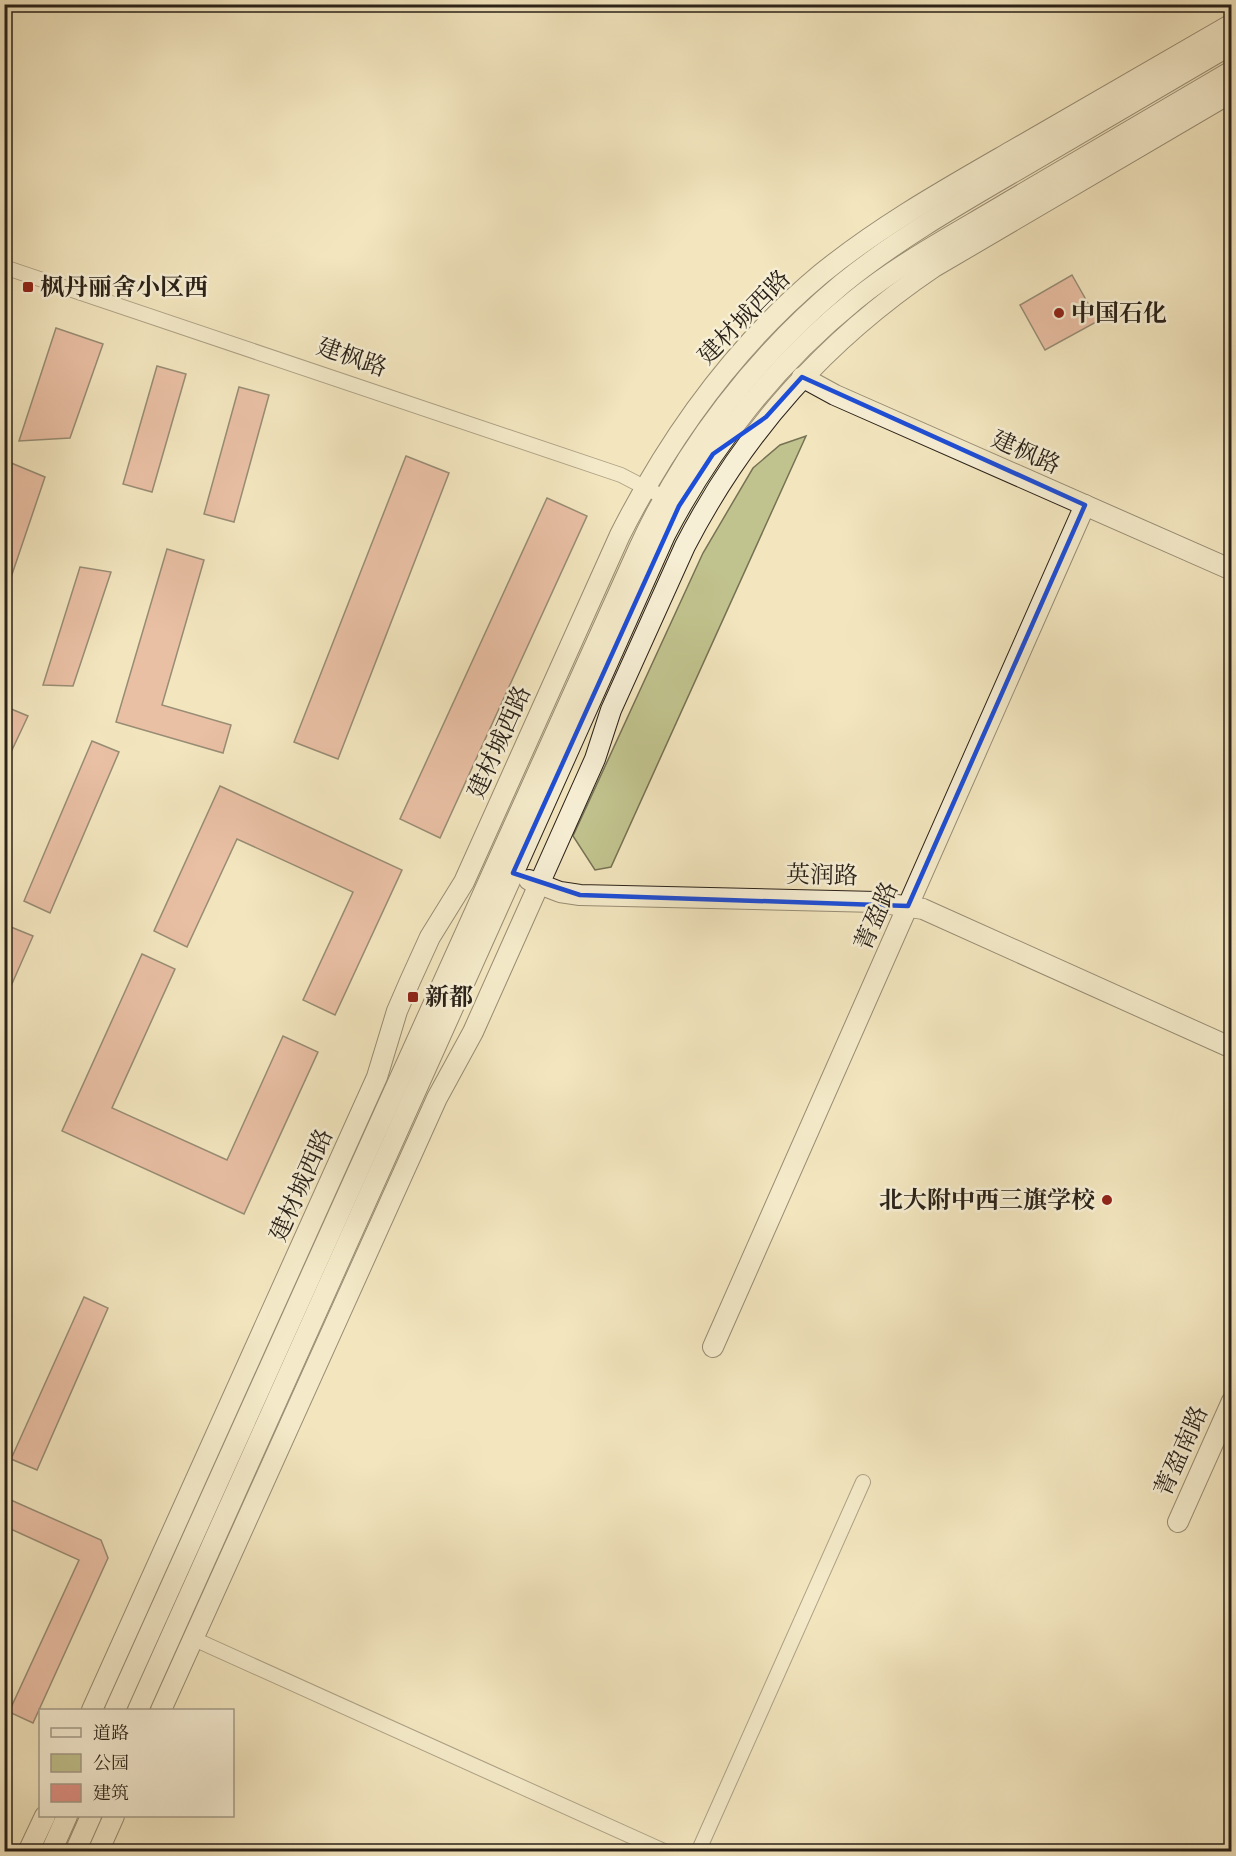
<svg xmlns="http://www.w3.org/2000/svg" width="1236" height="1856" font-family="'Libre Bodoni','Noto Serif SC',serif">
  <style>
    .green { fill: #c1c38e; stroke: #767254; stroke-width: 1.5 }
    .building { fill: #e19286; stroke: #2a2219; stroke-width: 1.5 }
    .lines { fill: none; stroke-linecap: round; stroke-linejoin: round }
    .street-casing { stroke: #5c5342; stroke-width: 16 }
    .secondary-casing { stroke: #2a2219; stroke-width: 22 }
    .street { stroke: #f7efd5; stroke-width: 14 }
    .secondary { stroke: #f7efd5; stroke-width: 20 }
    .marked { fill: none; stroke: #1d4ed8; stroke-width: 4.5; stroke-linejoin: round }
    .poi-dot { fill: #8f2418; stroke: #f7efd5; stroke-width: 2 }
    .labels { text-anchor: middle; stroke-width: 5; stroke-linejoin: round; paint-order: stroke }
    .poi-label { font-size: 24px; font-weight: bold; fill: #2a2219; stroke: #f7efd5; text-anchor: start }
    .street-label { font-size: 24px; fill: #2a2219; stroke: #f7efd5 }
  </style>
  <rect width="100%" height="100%" fill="#f3e6bf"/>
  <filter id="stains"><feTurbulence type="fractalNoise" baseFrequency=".00333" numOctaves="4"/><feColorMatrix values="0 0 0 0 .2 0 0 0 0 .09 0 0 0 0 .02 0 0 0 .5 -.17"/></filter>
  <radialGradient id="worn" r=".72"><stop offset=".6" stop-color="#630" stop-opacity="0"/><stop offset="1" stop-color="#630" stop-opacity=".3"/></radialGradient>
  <polygon class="green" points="806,436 611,867 595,870 573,836 703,553 753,468 780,445"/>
  <g class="building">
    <polygon points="1072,275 1098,321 1045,350 1020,305"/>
    <polygon points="56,328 103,344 70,438 19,441"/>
    <polygon points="157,366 186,374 152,492 123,484"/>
    <polygon points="239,387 269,395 234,522 204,514"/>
    <polygon points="406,456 449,473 338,759 294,742"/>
    <polygon points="4,460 45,477 4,598"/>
    <polygon points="547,498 587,516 440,838 400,819"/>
    <polygon points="167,549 204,560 162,705 231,725 223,753 116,722"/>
    <polygon points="80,567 111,572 73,686 43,685"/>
    <polygon points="4,706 28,716 4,767"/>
    <polygon points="92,741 119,752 50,913 24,901"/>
    <polygon points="220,786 402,870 335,1015 303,1000 353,892 237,839 187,947 154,931"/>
    <polygon points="6,925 33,936 4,1002 4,929"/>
    <polygon points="142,954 175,969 112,1108 227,1160 283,1036 318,1052 244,1214 62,1131"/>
    <polygon points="84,1297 108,1308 37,1470 11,1459"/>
    <polygon points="4,1497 101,1540 108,1558 33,1723 9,1712 79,1560 4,1526"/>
  </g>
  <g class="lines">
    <g class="street-casing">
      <g id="street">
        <polyline points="4,267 621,475 673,502"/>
        <polyline points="194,1639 666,1852"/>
        <polyline points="698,1852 863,1482"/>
      </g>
    </g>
    <g class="secondary-casing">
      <g id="secondary">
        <polyline points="802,377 835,395 1232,570"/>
        <polyline points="529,880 560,892 580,895 877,902 923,909 1232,1048"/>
        <polyline points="713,1347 1085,505"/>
        <polyline points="1178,1522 1232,1401"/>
        <path d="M 92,1710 L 377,1077 L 397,1011 L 410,981 L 430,937 L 464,882 L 620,535 C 670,436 736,345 821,274 C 880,226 946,189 1012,151 C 1085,109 1158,66 1232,24"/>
        <path d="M 115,1710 L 639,548 C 686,446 756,356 842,284 C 896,240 957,205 1017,170 C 1088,128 1160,86 1232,44"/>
        <path d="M 138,1710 L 665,535 C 711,446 776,364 855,300 C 903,261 959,232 1012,200 C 1085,157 1158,114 1232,71"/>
        <path d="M 161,1710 L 437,1098 L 473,1032 L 595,759 L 611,710 L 685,546 C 745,430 826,340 934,267 L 1232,92"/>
        <polyline points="28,1852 45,1816"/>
        <polyline points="51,1852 67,1816"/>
        <polyline points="75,1852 91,1816"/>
        <polyline points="98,1852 114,1816"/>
      </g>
    </g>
    <use href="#street" class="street"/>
    <use href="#secondary" class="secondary"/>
  </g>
  <path d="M0 0H1236V1856H0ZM 802,377 L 1085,505 L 908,906 L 580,895 L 513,873 L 679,506 L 713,454 L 766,417 Z" fill="#f3e6bf" fill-opacity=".55" fill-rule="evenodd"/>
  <path class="marked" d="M 802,377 L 1085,505 L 908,906 L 580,895 L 513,873 L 679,506 L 713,454 L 766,417 Z"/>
  <g class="poi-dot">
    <rect x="22" y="281" width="12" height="12" rx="3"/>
    <circle cx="1059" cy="313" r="6"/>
    <rect x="407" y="991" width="12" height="12" rx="3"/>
    <circle cx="1107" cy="1200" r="6"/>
  </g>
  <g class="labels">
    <g class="poi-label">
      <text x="40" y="295">枫丹丽舍小区西</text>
      <text x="1071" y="321">中国石化</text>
      <text x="425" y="1005">新都</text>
      <text x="1095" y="1208" text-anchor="end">北大附中西三旗学校</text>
    </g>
    <g class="street-label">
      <text transform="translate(744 317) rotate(-46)" y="8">建材城西路</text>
      <text transform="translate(352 357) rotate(19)" y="8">建枫路</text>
      <text transform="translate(1026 452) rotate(24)" y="8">建枫路</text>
      <text transform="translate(499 742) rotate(-66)" y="8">建材城西路</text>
      <text transform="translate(822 875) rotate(1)" y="8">英润路</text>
      <text transform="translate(876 916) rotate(-66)" y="8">菁盈路</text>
      <text transform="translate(301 1185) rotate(-66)" y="8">建材城西路</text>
      <text transform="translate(1181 1451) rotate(-66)" y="8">菁盈南路</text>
    </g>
  </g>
  <rect width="1236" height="1856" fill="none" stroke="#f3e6bf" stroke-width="24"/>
  <rect x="6" y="6" width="1224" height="1844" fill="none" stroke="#2a2219" stroke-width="3"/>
  <rect x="12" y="12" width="1212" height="1832" fill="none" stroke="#2a2219" stroke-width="1.5"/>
  <rect x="39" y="1709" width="195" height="108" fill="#f7efd5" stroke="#a59d8a" stroke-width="1.5"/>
  <rect x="51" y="1728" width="30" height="9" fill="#f7efd5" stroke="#a59d8a" stroke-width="1.5"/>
  <text x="93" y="1739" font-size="18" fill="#2a2219">道路</text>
  <rect x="51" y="1754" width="30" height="18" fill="#c1c38e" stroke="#a59d8a" stroke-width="1.5"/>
  <text x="93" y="1769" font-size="18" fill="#2a2219">公园</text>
  <rect x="51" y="1784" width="30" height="18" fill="#e19286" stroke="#a59d8a" stroke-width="1.5"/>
  <text x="93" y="1799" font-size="18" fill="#2a2219">建筑</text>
  <rect width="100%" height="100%" filter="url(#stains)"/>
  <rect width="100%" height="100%" fill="url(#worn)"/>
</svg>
